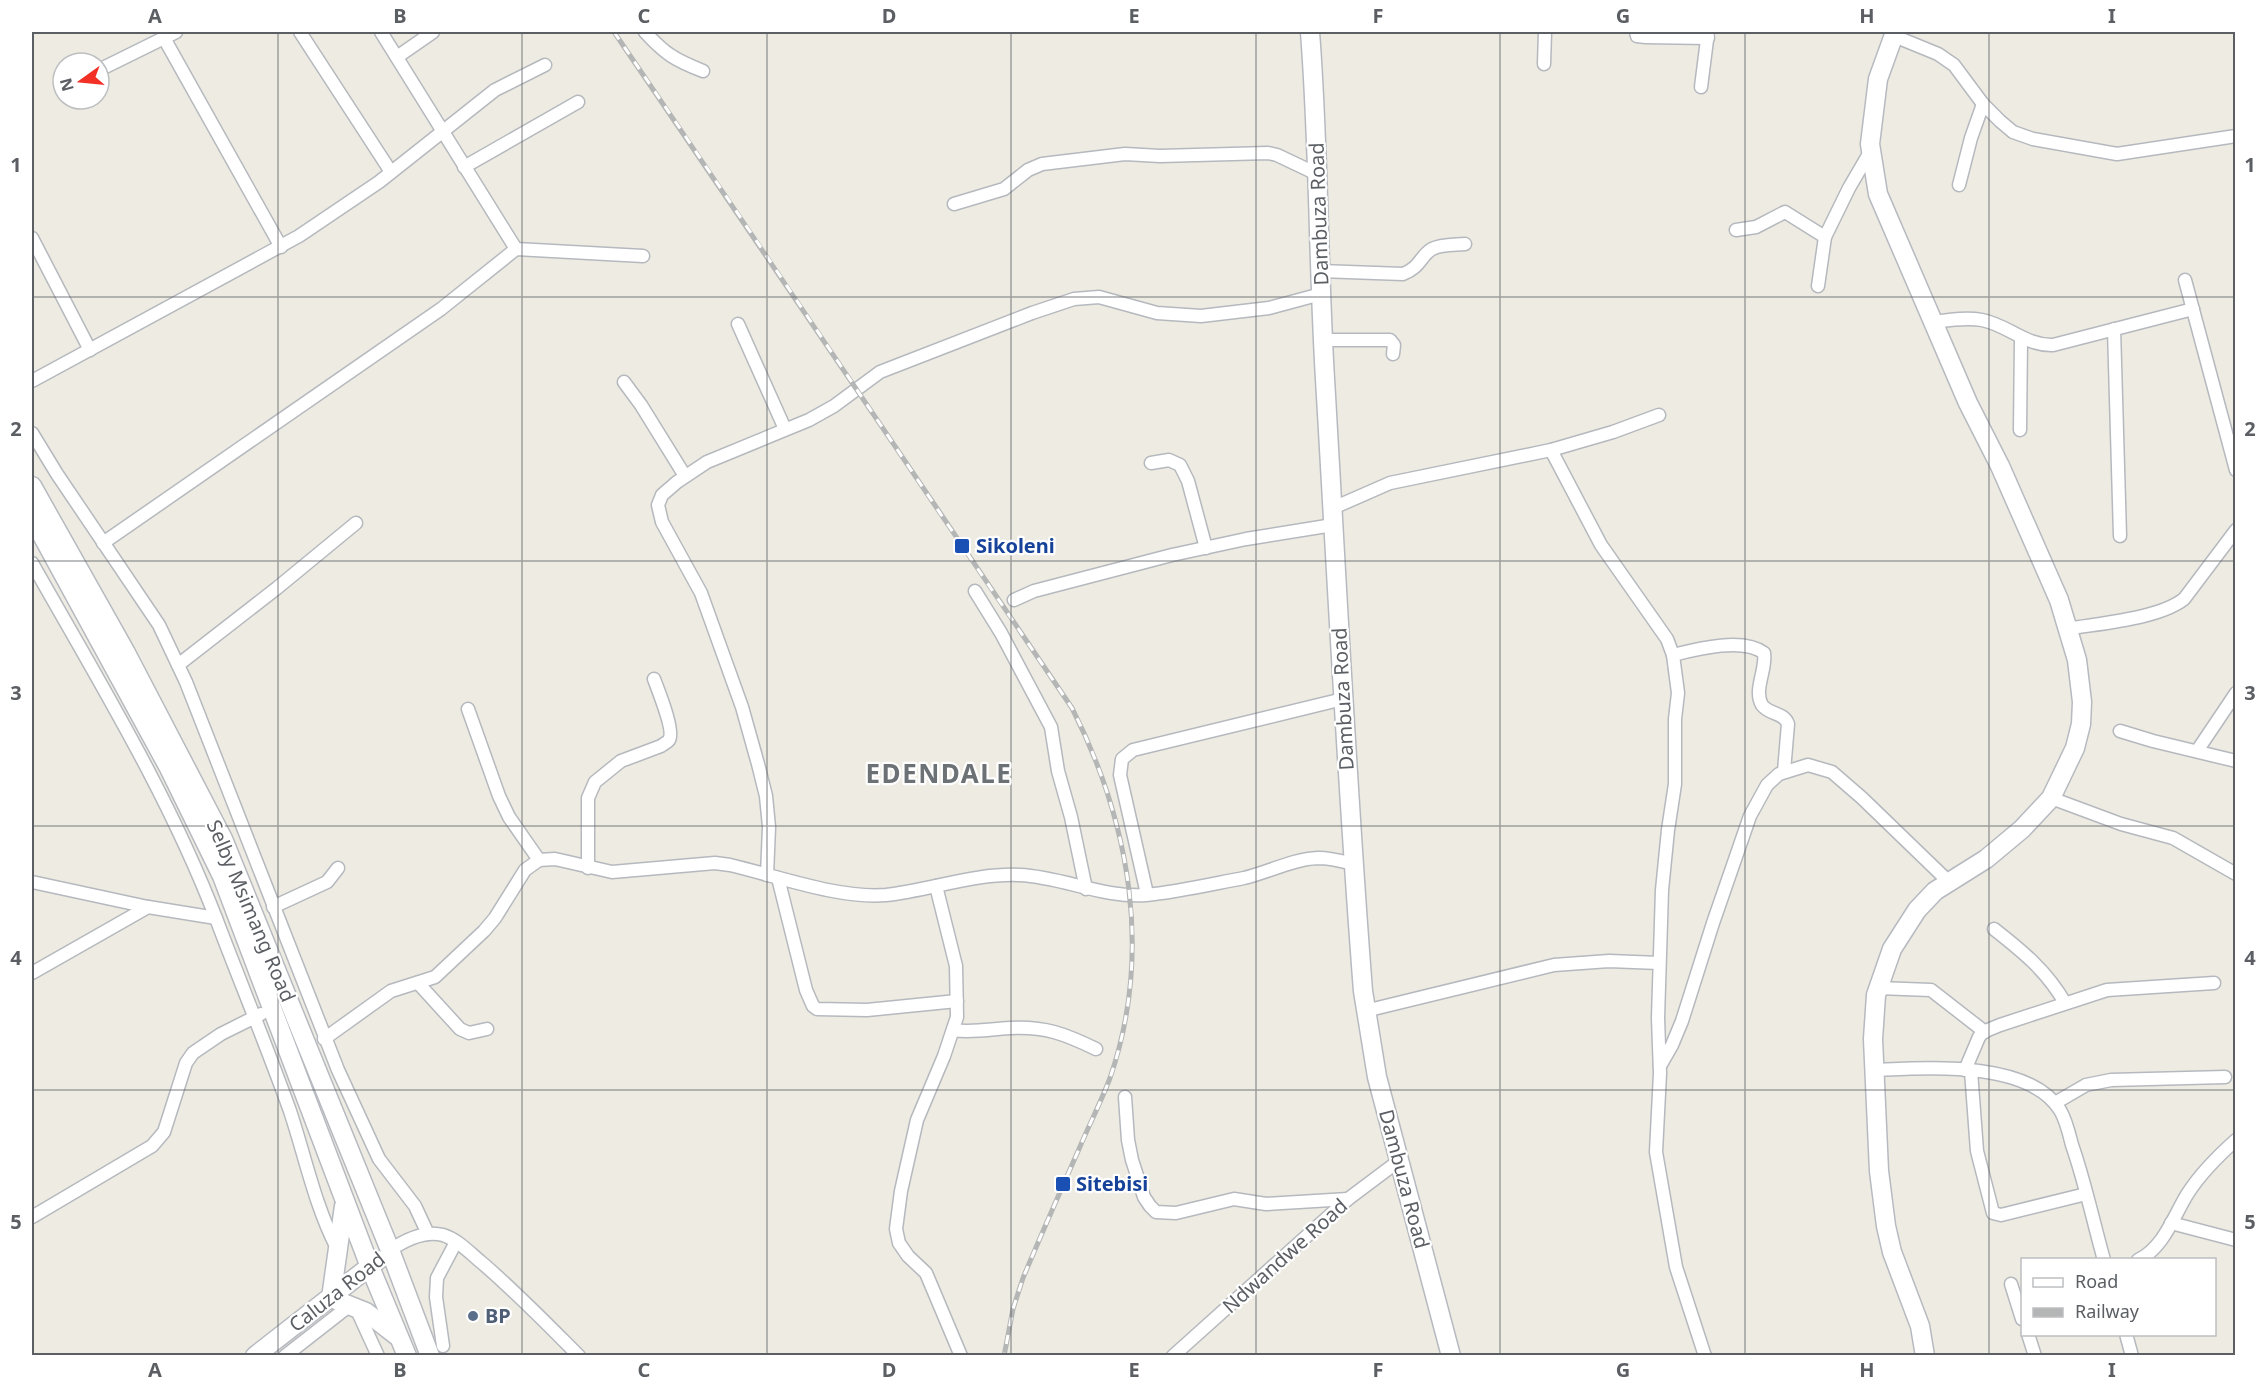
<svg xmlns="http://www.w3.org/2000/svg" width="2267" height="1387" font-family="'Noto Sans',sans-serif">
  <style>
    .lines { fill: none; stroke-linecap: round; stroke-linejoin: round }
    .street-casing { stroke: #b5b9be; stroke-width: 15 }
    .secondary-casing { stroke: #b6bac0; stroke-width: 21 }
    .street { stroke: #fff; stroke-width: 12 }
    .secondary { stroke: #fff; stroke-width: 18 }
    .rail-casing { stroke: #b4b5b5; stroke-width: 5 }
    .rail { stroke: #fff; stroke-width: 3; stroke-dasharray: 9; stroke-linecap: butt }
    .grid { fill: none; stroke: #5b5f64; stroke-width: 1.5; stroke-opacity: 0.55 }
    .transit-dot { fill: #1a4fb4; stroke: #fff; stroke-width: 2 }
    .service-dot { fill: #5c6f8a; stroke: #fff; stroke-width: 2 }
    .labels { text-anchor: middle; stroke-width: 4.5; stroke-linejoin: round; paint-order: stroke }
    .street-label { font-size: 20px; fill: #5b5f64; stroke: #fff }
    .transit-label { font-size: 20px; font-weight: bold; fill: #164399; stroke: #fff; text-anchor: start }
    .service-label { font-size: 20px; font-weight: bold; fill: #4e5e75; stroke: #fff; text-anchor: start }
    .district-label { font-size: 26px; font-weight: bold; letter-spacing: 1.5px; fill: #6c7176; stroke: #fff }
    .neatline { fill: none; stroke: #5b5f64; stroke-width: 2 }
    .grid-label { font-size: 20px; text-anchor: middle; font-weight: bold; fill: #5b5f64 }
  </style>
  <rect width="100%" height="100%" fill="#eeebe2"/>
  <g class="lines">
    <g class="street-casing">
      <g id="street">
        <polyline points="300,32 391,172"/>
        <polyline points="381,32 516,249"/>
        <path d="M 645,32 C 665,54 675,60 703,71"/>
        <polyline points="1636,32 1637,36 1646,37 1708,38"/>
        <polyline points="1894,36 1938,54 1954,65 1983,104 2000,121 2013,132 2033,139 2117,154 2236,136"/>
        <polyline points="164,38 281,247"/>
        <polyline points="397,57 433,32"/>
        <polyline points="1544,64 1545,32"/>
        <polyline points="99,70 176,32"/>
        <polyline points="1701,87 1708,32"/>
        <polyline points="464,167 578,102"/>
        <polyline points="1959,185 1971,138 1983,104"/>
        <polyline points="954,204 1004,189 1028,170 1042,164 1125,154 1160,156 1268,153 1277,155 1317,174"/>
        <polyline points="1736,230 1756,227 1785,212 1825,237"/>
        <polyline points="32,238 90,350"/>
        <path d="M 1320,271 L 1403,274 C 1421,267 1420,256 1432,249 C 1441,244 1455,245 1465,244"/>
        <polyline points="2185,280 2236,470"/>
        <polyline points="1818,286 1825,237 1849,188 1870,152"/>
        <path d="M 1934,322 C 1949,320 1966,317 1982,320 C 2008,325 2026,346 2053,345 L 2193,309"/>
        <polyline points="738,324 785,429"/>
        <polyline points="2114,329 2120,536"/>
        <polyline points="1323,340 1390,340 1394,345 1393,354"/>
        <polyline points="32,381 299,236 379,182 495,90 545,65"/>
        <polyline points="624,382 641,405 685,476"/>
        <polyline points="2020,430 2021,338"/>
        <polyline points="32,433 57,474 159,625 186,682 338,1070 379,1159 415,1206 428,1234"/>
        <polyline points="1551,450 1601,545 1667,639 1673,655 1678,693 1675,719 1675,784 1668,830 1662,890 1658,1018 1660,1073 1656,1152 1676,1267 1705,1356"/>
        <polyline points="1151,463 1169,460 1180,465 1188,481 1206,548"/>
        <polyline points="1333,508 1390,483 1551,450 1613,432 1659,415"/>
        <polyline points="103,543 441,309 516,249 643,256"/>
        <path d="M 32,563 C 98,680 169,795 217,921 C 241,984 267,1047 290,1111 C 305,1156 315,1206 337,1248"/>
        <polyline points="975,591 1001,633 1051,727 1058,771 1071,817 1086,889"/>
        <polyline points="1014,600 1034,591 1172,555 1246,539 1333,525"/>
        <path d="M 2067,629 C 2101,623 2158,619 2184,599 L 2236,530"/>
        <path d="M 1673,655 C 1697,649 1743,637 1764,653 C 1767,669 1753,690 1762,705 C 1769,715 1784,712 1788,724 L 1784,771"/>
        <polyline points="178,665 277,588 356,523"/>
        <polyline points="468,709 499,796 509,817 539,860"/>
        <polyline points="2120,731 2153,741 2236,761"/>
        <polyline points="2197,751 2236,693"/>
        <polyline points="2051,798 2121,824 2173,838 2236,874"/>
        <path d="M 588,868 L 588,798 L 595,782 L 621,761 L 661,746 C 663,744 667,743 669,740 C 675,731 658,690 654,679"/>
        <polyline points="767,875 769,827 766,796 758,764 742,707 701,593 662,522 658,505 662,495 677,482 707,462 809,420 834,406 880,372 1032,313 1074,299 1099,297 1157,313 1201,316 1269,308 1321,294"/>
        <polyline points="778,878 806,990 813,1006 817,1009 867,1010 957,1001"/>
        <polyline points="32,882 148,907 216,918"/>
        <polyline points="936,886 956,966 957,1017 944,1056 917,1120 901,1191 896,1229 899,1243 908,1256 926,1273 961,1356"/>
        <polyline points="1147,894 1120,775 1122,759 1133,750 1343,699"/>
        <polyline points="273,907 327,882 338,868"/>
        <path d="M 1994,929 C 2022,951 2047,971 2065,1003"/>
        <polyline points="32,973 148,907"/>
        <polyline points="418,983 460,1029 469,1033 487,1029"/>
        <polyline points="1878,988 1931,990 1985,1032"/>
        <polyline points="1365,1011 1554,965 1609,961 1659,963"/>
        <path d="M 953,1030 C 972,1033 990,1029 1010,1028 C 1045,1026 1065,1034 1096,1049"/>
        <path d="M 324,1039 L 391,991 L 435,977 L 484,931 L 495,918 L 525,870 L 539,860 L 555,859 L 612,872 L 715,863 L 730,865 C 777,876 839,899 886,895 C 931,890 974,873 1020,875 C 1063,877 1102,898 1146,895 C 1178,892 1212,884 1244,878 C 1269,872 1293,859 1318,858 C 1331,858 1342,861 1354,864"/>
        <polyline points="1660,1066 1672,1045 1682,1021 1713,923 1750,816 1767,785 1779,774 1808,765 1832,772 1862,798 1949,882"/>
        <path d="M 1875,1070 C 1927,1068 2028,1060 2060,1110 C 2066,1120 2069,1133 2072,1145 C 2085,1182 2093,1221 2104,1260"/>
        <polyline points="1965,1070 1979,1037 1983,1032 2000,1025 2107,990 2214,983"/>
        <polyline points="1971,1071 1977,1151 1993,1213 2001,1215 2086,1194"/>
        <polyline points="1125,1097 1128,1140 1132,1160 1144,1197 1150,1206 1156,1212 1176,1213 1234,1199 1266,1204 1348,1199"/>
        <polyline points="2055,1103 2086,1085 2111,1080 2225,1077"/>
        <polyline points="32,1217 152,1146 164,1132 186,1063 193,1053 221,1034 261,1014"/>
        <polyline points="2171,1223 2236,1240"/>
        <path d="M 390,1250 C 405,1240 425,1230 443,1235 C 457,1239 470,1253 481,1262 C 515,1291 547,1324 579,1356"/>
        <path d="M 2138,1260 C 2164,1248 2174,1215 2188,1193 C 2201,1173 2218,1156 2236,1140"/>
        <polyline points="2011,1284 2022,1319"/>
        <polyline points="356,1308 378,1356"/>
        <polyline points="2028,1334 2035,1356"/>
        <polyline points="2126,1334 2132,1356"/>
        <polyline points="443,1346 436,1297 437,1278 456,1242"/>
        <polyline points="285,1356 349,1306"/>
        <polyline points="1173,1356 1348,1199 1400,1160"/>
      </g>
    </g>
    <g class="secondary-casing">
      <g id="secondary">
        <path d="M 1310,32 C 1319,147 1318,263 1325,379 C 1337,583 1347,787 1363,991 L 1377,1077 L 1451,1356"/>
        <polyline points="1895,32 1878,79 1870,144 1878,194 1968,403 2000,466 2059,600 2077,660 2082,702 2081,724 2075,748 2051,798 2022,829 1986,859 1935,891 1917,910 1892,949 1876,995 1873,1039 1879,1171 1886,1226 1892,1252 1920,1326 1925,1356"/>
        <polyline points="32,486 126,653 223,839 390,1250 430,1356"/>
        <polyline points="32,517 169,768 222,876 370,1267 407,1356"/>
        <polyline points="344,1206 331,1298 366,1312 397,1336"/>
        <polyline points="255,1356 378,1260"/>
      </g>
    </g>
    <use href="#street" class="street"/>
    <use href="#secondary" class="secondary"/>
    <g class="rail-casing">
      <path id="rail" d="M 614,32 C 768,256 919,483 1072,708 C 1130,823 1153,953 1110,1078 C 1101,1102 1089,1125 1079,1149 C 1060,1192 1041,1235 1023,1278 L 1013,1309 L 1004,1356"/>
    </g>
    <use href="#rail" class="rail"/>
  </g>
  <path class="grid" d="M 278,32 L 278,1356M 522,32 L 522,1356M 767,32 L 767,1356M 1011,32 L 1011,1356M 1256,32 L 1256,1356M 1500,32 L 1500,1356M 1745,32 L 1745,1356M 1989,32 L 1989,1356M 32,297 L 2236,297M 32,561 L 2236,561M 32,826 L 2236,826M 32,1090 L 2236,1090"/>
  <g class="transit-dot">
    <rect x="954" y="538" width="16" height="16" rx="3"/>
    <rect x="1055" y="1176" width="16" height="16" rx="3"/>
  </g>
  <circle class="service-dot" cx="473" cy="1316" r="6"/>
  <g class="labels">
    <g class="street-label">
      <text transform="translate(1319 214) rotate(-92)" y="7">Dambuza Road</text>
      <text transform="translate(1343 699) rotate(-93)" y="7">Dambuza Road</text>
      <text transform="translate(251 911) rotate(67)" y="7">Selby Msimang Road</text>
      <text transform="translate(1404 1179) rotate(75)" y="7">Dambuza Road</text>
      <text transform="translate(1285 1256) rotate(-42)" y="7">Ndwandwe Road</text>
      <text transform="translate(337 1292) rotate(-38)" y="7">Caluza Road</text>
    </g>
    <g class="transit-label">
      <text x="976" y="553">Sikoleni</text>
      <text x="1076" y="1191">Sitebisi</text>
    </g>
    <g class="service-label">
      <text x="485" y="1323">BP</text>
    </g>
    <g class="district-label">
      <text x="939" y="783">EDENDALE</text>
    </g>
  </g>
  <rect width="2267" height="1387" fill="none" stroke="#ffffff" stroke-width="66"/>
  <rect x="2021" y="1258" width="195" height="78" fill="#ffffff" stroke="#bdbfc1" stroke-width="1.5"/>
  <rect x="2033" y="1278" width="30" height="9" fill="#ffffff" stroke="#bdbfc1" stroke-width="1.5"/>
  <text x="2075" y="1288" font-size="18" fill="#5b5f64">Road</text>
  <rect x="2033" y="1308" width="30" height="9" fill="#b4b5b5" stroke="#bdbfc1" stroke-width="1.5"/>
  <text x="2075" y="1318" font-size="18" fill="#5b5f64">Railway</text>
  <g transform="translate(81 81) rotate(255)"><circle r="28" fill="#ffffff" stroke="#bdbfc1" stroke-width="1.5"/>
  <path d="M0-4.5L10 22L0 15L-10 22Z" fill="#f23025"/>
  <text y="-9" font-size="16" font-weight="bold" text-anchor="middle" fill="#5b5f64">N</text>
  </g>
  <rect x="33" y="33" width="2201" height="1321" class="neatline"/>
  <g class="grid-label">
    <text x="155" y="23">A</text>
    <text x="400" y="23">B</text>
    <text x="644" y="23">C</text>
    <text x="889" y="23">D</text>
    <text x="1134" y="23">E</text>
    <text x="1378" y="23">F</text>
    <text x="1623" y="23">G</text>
    <text x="1867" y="23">H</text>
    <text x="2112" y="23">I</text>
    <text x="16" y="172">1</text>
    <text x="2250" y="172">1</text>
    <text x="16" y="436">2</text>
    <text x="2250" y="436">2</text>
    <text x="16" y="700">3</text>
    <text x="2250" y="700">3</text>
    <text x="16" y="965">4</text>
    <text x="2250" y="965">4</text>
    <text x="16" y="1229">5</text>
    <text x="2250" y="1229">5</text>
    <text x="155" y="1377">A</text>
    <text x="400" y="1377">B</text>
    <text x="644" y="1377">C</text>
    <text x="889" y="1377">D</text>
    <text x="1134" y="1377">E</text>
    <text x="1378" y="1377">F</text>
    <text x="1623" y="1377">G</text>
    <text x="1867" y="1377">H</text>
    <text x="2112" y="1377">I</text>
  </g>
</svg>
